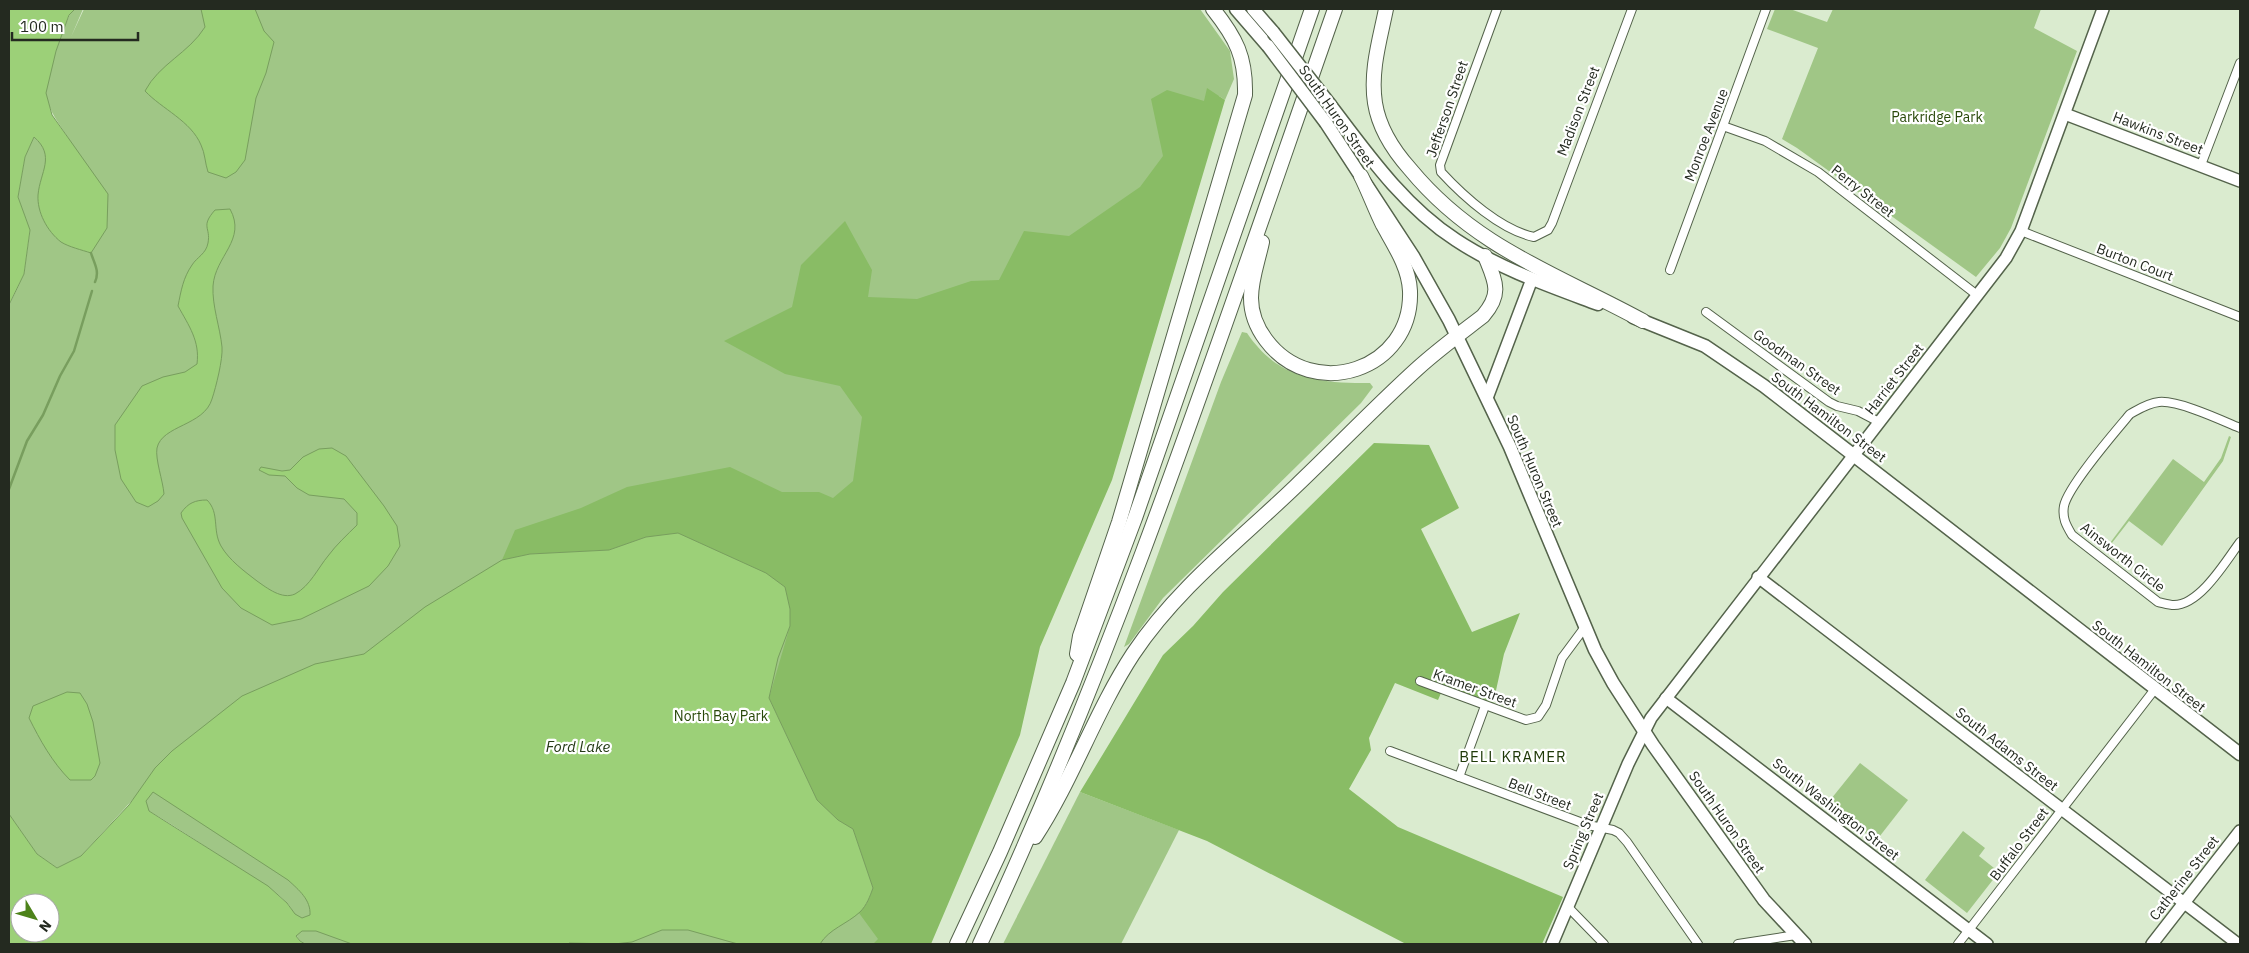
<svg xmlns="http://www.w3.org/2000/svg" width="2249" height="953" font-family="'IBM Plex Sans',sans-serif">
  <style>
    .green { fill: #a0c686 }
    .forest { fill: #89bc65 }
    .water { fill: #9cd078; stroke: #789e5e; fill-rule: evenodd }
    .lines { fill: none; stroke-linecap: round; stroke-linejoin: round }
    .stream { stroke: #789e5e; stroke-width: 2.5 }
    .street-casing { stroke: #54634b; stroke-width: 10 }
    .secondary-casing { stroke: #54634b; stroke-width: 14 }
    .primary-casing { stroke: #54634b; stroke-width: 15 }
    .highway-casing { stroke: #54634b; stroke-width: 16 }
    .street { stroke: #fff; stroke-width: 8 }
    .secondary { stroke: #fff; stroke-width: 11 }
    .primary { stroke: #fff; stroke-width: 12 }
    .highway { stroke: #fff; stroke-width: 14 }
    .primary-bridge-casing { stroke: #54634b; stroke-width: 15; stroke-linecap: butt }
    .primary-bridge { stroke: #fff; stroke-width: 12 }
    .labels { text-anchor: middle; stroke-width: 4.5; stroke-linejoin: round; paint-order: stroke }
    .street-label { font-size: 14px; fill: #242a20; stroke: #fff }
    .park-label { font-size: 14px; fill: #284809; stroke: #fff }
    .water-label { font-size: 15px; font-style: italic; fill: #253a16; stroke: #fff }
    .neighbourhood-label { font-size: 15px; letter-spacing: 1px; fill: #203a09; stroke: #fff }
  </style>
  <rect width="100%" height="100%" fill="#daebcf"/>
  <g class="green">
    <path d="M 72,9 L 83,9 L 71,37 L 84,9 L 1200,9 L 1230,51 L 1234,79 L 1225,100 L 1219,96 L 903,944 L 305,944 C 288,936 302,917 286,902 C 274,890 260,882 246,873 C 213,852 182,830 149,811 L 137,795 L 81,856 L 57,868 L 37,854 L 9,814 L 9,306 L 24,274 L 30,231 L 18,197 L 25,157 L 34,137 L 43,146 L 47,158 L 69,139 C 60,125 49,112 46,94 C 44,78 65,25 72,9 Z"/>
    <polygon points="1775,9 1790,9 1827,22 1833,9 2041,9 2034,28 2077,51 2011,228 2000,248 1976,277 1797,148 1782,139 1818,48 1767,29"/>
    <path d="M 1242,332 L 1247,333 C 1278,379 1318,383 1370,383 L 1373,387 L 1361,403 L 1163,598 L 1129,644 L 1124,647 L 1221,382 Z"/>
    <polygon points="2229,436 2231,437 2223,461 2162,546 2129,521 2108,548 2107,547 2173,459 2204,482 2221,458"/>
    <polygon points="1860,763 1908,800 1876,841 1827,804"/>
    <polygon points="1080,792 1179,830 1121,944 1003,944"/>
    <polygon points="1963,831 1985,848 1979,856 1999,872 1967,913 1925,880"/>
  </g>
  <g class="forest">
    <polygon points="1207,88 1225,100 1112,480 1040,647 1020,735 931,944 873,944 878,939 859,913 867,903 873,888 853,829 838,820 817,800 769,698 790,626 646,537 609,550 530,554 502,560 515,530 581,508 627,487 730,467 782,492 819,492 833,498 853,481 862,417 840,386 785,374 724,341 792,307 801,265 845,221 872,270 868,297 917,299 971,281 999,280 1024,231 1069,236 1140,187 1163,156 1151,99 1167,90 1204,101"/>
    <polygon points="1374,443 1429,445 1459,508 1421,529 1472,632 1520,613 1504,654 1493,704 1444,686 1438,700 1395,683 1369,738 1371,750 1349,789 1398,827 1563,897 1542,944 1406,944 1207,841 1080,792 1163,655 1193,626 1223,592"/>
  </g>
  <g class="water">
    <path d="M 9,9 L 75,9 L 69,15 L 56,51 L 46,93 L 52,115 L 108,194 L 107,228 L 91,253 C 82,250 69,247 61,242 C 47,231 37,212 38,195 C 40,172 56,156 34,137 L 25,157 L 18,197 L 30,230 L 24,274 L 9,305 Z"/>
    <path d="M 201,9 L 255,9 L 264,31 L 274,42 L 266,73 L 256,98 L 245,160 L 236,172 L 226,178 L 208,172 C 205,163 205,153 201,145 C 191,121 162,109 145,91 C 159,64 189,53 205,27 Z"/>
    <path d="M 230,209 C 247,240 215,256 213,286 C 212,306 220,327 222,347 C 223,359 216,387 212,399 C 204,426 162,425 157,448 C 155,459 163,481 164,494 L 158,501 L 148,507 L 136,502 L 121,479 L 115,450 L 115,425 L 142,386 L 163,377 L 185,372 L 197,364 C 200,341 189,326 178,306 C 181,291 183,278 192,265 C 197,257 206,254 208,243 C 211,227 200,227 215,210 Z"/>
    <path d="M 332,448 L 346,456 L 384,506 L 397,526 L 400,546 L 388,566 L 369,586 L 301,619 L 272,625 L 241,608 L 222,588 L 182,518 L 181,513 C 188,503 195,500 207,500 C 220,513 212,530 221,546 C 229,560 244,571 257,581 C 267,588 282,600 295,594 C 310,586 318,568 328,556 C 336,545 347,535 357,525 L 357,513 L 344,499 L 309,495 L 297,488 L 285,476 L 269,475 L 259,470 L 261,467 L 282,471 L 290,470 L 303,457 L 319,449 Z"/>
    <path d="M 678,533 L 766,573 L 785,587 L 790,609 L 790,626 L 778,658 L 769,698 L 817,800 L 838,820 L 853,829 L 873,888 C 870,896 867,905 860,912 C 847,924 829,929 820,944 L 738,944 L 688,930 L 662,930 L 632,942 L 614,944 L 569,943 L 568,944 L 352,944 L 316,931 L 302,931 L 296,936 L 300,941 L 305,944 L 9,944 L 9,814 L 37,854 L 57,868 L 81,856 L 129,805 L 155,768 L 172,751 L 242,696 L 315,664 L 364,654 L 425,607 L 502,560 L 530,554 L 609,550 L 646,537 ZM 153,792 L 288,880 C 299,890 311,900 310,915 L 302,918 L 295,914 L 287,903 L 268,886 L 149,811 L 146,801 ZM 20,903 L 50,903 L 50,933 L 20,933 Z"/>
    <path d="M 67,692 L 80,693 L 87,704 L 93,722 L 100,763 L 95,776 L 91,780 L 70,780 C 52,762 40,740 29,718 L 33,706 Z"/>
  </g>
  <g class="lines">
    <g class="stream">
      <path d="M 91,253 C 94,263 100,271 95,282"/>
      <polyline points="9,489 27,441 43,415 60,376 74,351 92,291"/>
    </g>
    <g class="street-casing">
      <g id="street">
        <path d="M 1497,9 L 1440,165 L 1441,172 C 1464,197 1501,230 1534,237 L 1548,230 L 1552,223 L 1632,9"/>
        <polyline points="1723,126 1765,141 1818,172 1977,295"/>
        <polyline points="2201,165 2240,63"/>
        <polyline points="2021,231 2240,317"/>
        <polyline points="1670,270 1766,9"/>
        <polyline points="1706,312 1829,402 1837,406 1858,411 1879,422"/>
        <path d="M 2240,428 C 2221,420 2178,400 2159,402 C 2148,403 2139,409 2130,414 C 2115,432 2068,486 2064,506 C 2062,518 2066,525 2072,535 L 2158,602 C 2163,603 2169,605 2174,605 C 2200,605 2226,561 2240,542"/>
        <polyline points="1420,681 1526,720 1538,717 1546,705 1562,658 1585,627"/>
        <polyline points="1390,751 1588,825 1613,830 1619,833 1627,842 1698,944"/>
        <polyline points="1459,777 1485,706"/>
        <polyline points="1568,907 1604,944"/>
        <polyline points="1738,944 1796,935"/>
        <polyline points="1958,944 2155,689"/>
      </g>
    </g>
    <g class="secondary-casing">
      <g id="secondary">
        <polyline points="2065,114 2240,181"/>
        <polyline points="1487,398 1532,279"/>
        <polyline points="1758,577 2238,944"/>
        <polyline points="1666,698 1987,944"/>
        <polyline points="1552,944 1628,764 1651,718 2006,258 2021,231 2103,9"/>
        <polyline points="2152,944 2240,831"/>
      </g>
    </g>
    <g class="primary-casing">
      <g id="primary">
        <polyline points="1236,9 1268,46"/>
        <polyline points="1253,9 1273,32"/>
        <path d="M 1331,106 C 1368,155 1404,206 1456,240 C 1500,269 1550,286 1598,304"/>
        <polyline points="1326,123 1413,256 1449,320 1510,447 1595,650 1613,683 1653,745 1764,900 1805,944"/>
        <polyline points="1633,317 1705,346 1764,386 2240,754"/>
      </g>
    </g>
    <g class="highway-casing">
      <g id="highway">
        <path d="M 1386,9 C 1380,39 1370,71 1375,103 C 1379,128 1393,150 1410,169 C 1475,248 1557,274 1643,321"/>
        <path d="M 1262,242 C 1258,261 1251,279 1251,298 C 1251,313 1257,328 1266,340 C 1313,403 1413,370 1410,291 C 1409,267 1394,245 1383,225 C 1375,209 1369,192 1361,176"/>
        <path d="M 1077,654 L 1080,636 L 1119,522 L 1245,95 C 1246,57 1236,38 1213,9"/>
        <path d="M 1035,837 C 1073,779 1095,712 1133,654 C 1177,588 1240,540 1296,486 C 1337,447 1376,406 1418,368 C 1439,349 1461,333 1483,316 C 1503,293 1495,281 1485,256"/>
        <polyline points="957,944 1000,852 1073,683 1135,518 1312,9"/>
        <path d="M 980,944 C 1121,642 1225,323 1335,9"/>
      </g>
    </g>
    <use href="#street" class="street"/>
    <use href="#secondary" class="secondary"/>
    <use href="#primary" class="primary"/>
    <use href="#highway" class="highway"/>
    <g class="primary-bridge-casing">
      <g id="primary-bridge">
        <polyline points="1273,32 1331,106"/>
        <polyline points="1268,46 1326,123"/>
      </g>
    </g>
    <use href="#primary-bridge" class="primary-bridge"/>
  </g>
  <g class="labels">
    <g class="street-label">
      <text transform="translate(1447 109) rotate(-71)" y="5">Jefferson Street</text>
      <text transform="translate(1578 111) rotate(-69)" y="5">Madison Street</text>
      <text transform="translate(1337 116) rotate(55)" y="5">South Huron Street</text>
      <text transform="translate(2158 133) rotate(21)" y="5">Hawkins Street</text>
      <text transform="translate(1706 135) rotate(-69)" y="5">Monroe Avenue</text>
      <text transform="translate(1863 191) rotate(38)" y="5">Perry Street</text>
      <text transform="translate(2135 262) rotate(21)" y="5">Burton Court</text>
      <text transform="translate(1797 362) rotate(35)" y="5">Goodman Street</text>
      <text transform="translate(1894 379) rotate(-52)" y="5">Harriet Street</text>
      <text transform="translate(1829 417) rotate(37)" y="5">South Hamilton Street</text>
      <text transform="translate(1535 471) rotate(67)" y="5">South Huron Street</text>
      <text transform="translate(2123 557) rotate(38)" y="5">Ainsworth Circle</text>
      <text transform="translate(2149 666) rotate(38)" y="5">South Hamilton Street</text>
      <text transform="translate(1475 688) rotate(20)" y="5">Kramer Street</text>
      <text transform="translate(2007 749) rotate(38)" y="5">South Adams Street</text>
      <text transform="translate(1540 794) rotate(21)" y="5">Bell Street</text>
      <text transform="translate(1836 809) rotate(38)" y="5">South Washington Street</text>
      <text transform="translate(1727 822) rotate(55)" y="5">South Huron Street</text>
      <text transform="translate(1583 831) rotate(-67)" y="5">Spring Street</text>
      <text transform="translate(2019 844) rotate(-53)" y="5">Buffalo Street</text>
      <text transform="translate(2184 878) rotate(-52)" y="5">Catherine Street</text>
    </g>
    <g class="park-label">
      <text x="1937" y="122">Parkridge Park</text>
      <text x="721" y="721">North Bay Park</text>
    </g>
    <g class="water-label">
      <text x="578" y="752">Ford Lake</text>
    </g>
    <g class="neighbourhood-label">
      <text x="1513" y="762">BELL KRAMER</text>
    </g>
  </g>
  <rect width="2249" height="953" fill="none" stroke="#242a20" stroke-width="20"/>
  <g transform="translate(35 918) rotate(128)"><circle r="24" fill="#ffffff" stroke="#a7aaa6"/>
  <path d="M0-4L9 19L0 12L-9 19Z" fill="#4d831a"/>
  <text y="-8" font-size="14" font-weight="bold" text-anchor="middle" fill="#242a20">N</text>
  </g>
  <path d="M12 32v8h126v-8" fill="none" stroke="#242a20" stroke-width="2.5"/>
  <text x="20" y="32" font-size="15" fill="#242a20" stroke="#ffffff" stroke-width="4" paint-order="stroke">100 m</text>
</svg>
